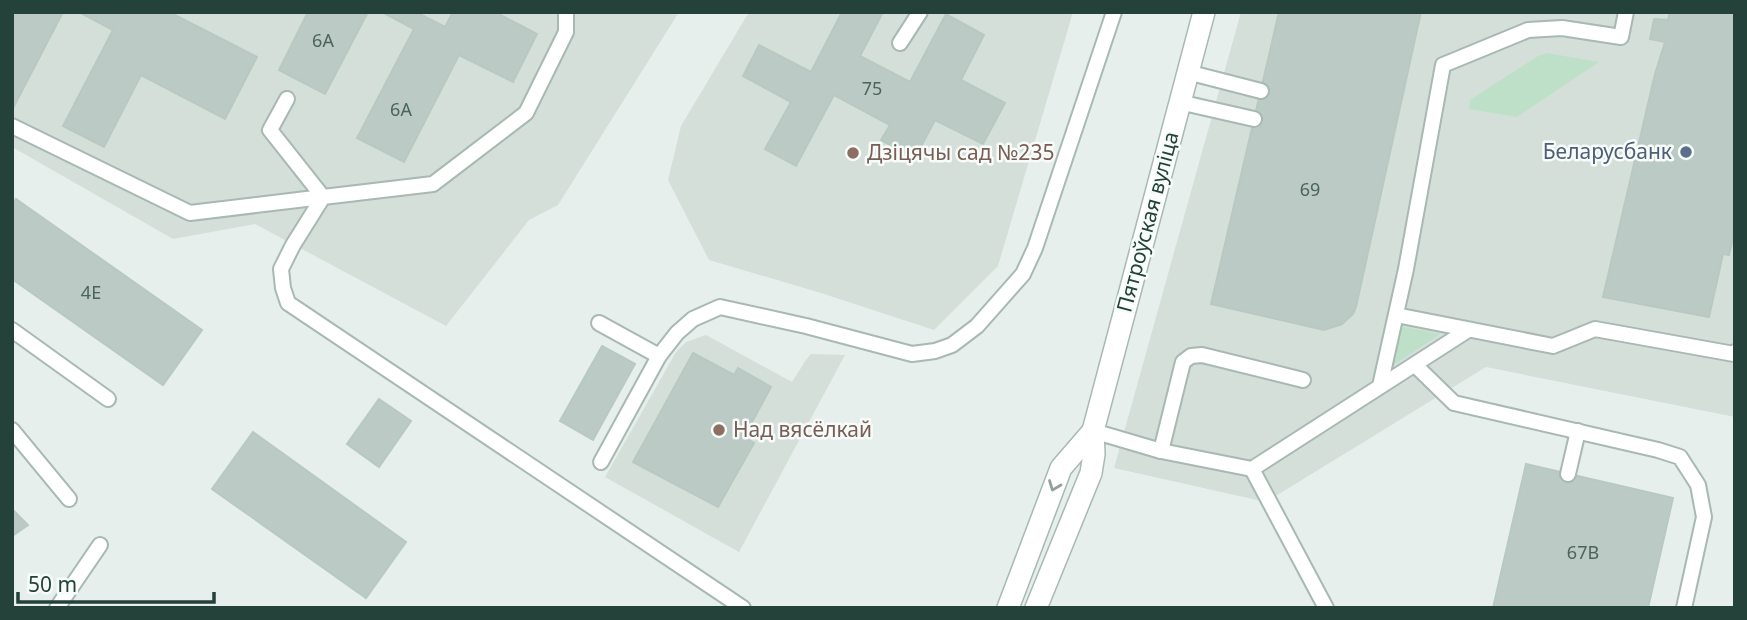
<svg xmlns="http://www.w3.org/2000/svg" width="1747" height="620" font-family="'Noto Sans',sans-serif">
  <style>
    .built { fill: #d4dfda }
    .green { fill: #bfe0c8 }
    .building { fill: #bbcac4; stroke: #b8c9c2; stroke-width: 2 }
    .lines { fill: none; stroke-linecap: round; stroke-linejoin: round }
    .lane-casing { stroke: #a8b8b2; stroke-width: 18 }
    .street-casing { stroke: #a8b8b2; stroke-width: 24 }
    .lane { stroke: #fff; stroke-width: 14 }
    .street { stroke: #fff; stroke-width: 21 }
    .oneway { stroke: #92a09c }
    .service-dot { fill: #5c6f8a; stroke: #f7fbf9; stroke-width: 2.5 }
    .education-dot { fill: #8d6e63; stroke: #f7fbf9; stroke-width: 2.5 }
    .labels { text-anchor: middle; stroke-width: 5; stroke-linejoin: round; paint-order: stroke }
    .number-label { font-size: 18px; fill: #4a645c }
    .service-label { font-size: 21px; fill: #4e5e75; stroke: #f7fbf9; text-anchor: end }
    .education-label { font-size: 21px; fill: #785e54; stroke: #f7fbf9; text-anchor: start }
    .street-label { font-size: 21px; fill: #24423a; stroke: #f7fbf9 }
  </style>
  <rect width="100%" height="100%" fill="#e6efeb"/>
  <g class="built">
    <polygon points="12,12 679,12 558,205 529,220 446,326 255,224 173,239 12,147"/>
    <polygon points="749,12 1073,12 998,266 934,330 821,293 709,260 668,180 681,126"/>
    <polygon points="1241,12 1735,12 1735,417 1486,367 1266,502 1114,468"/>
    <polygon points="706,335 792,382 806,360 811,354 845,355 739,552 605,477 676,352 686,342"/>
  </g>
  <g class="green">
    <polygon points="1547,53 1599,62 1517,117 1469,109 1470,100 1538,56"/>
    <polygon points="1400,326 1440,334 1389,368"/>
  </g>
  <g class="building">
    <polygon points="12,12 63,12 12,110"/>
    <polygon points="79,12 110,12 117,16 118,12 169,12 257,57 225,119 141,75 104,147 63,126 113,30"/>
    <polygon points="308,12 368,12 325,94 279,70"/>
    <polygon points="382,12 416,12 445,27 453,12 495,12 537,34 513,82 459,55 404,162 357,138 414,29"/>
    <polygon points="842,12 883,12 860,56 910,82 946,14 984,35 961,80 1005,103 983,144 935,120 915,158 881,140 890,125 834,95 796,166 765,149 791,102 743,76 759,45 811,72"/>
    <polygon points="1279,12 1421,12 1356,307 1353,314 1342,324 1324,330 1211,304"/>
    <polygon points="1670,12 1735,12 1735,230 1729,255 1723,254 1709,317 1603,297 1655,74 1665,42 1650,39 1654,19 1668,20"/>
    <polygon points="16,199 202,330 163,385 12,279 12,205"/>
    <polygon points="602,346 635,364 593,440 560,421"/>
    <polygon points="693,353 734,375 738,368 771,387 744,437 754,443 718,507 633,462"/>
    <polygon points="379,399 411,421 379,467 347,444"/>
    <polygon points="253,432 406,542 366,598 212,489"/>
    <polygon points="1526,464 1673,498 1648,608 1493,608"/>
    <polygon points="12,509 28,525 12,536"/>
  </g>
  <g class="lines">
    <g class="lane-casing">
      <g id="lane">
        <polyline points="566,12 566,32 526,113 433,184 323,197 293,245 281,269 283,288 288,303 743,608"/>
        <polyline points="900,43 920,12"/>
        <polyline points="1187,72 1261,91"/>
        <polyline points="287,99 270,130 323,197"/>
        <polyline points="1179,102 1254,119"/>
        <polyline points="12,126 190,213 323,197"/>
        <polyline points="1396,315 1553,346 1595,329 1734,354 1735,352"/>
        <polyline points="599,323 659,356 601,462"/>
        <polyline points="12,330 108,399"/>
        <polyline points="659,356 677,333 693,319 720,307 806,326 912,354 935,351 952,345 977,326 1023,274 1035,248 1114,12"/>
        <polyline points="1415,365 1454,403 1658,450 1680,457 1698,485 1704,517 1684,608"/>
        <polyline points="1380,386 1406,269 1443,65 1528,30 1562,28 1621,37 1626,12"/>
        <polyline points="12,430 69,499"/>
        <polyline points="1093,431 1161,451 1252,469 1468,330"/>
        <polyline points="1161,451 1183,362 1191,356 1202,355 1303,380"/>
        <polyline points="1252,469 1326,608"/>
        <polyline points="1568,474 1578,431"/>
        <polyline points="57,608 100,545"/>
      </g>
    </g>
    <g class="street-casing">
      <g id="street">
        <polyline points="1008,608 1061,468 1093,431"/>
        <polyline points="1036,608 1091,473 1094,454 1093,431 1204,12"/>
      </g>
    </g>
    <use href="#lane" class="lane"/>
    <use href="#street" class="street"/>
  </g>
  <defs><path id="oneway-chevron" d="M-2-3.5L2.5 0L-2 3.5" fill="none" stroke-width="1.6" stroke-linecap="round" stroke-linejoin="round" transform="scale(1.75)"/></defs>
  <use class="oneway" href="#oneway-chevron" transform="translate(1054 486) rotate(111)"/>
  <circle class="service-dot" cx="1686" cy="152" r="7"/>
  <g class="education-dot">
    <circle cx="853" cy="153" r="7"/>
    <circle cx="719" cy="430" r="7"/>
  </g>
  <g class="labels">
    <g class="number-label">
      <text x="323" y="47">6А</text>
      <text x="872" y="95">75</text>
      <text x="401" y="116">6А</text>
      <text x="1310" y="196">69</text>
      <text x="91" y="299">4Е</text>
      <text x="1583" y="559">67В</text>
    </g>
    <g class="service-label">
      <text x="1672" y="159">Беларусбанк</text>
    </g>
    <g class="education-label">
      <text x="867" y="160">Дзіцячы сад №235</text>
      <text x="733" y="437">Над вясёлкай</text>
    </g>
    <g class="street-label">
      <text transform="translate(1148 222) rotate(-75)" y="7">Пятроўская вуліца</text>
    </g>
  </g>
  <rect width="1747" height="620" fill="none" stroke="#24423a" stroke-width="28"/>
  <path d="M18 592v10h196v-10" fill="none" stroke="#24423a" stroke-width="3.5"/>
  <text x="28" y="592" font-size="21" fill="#24423a" stroke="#f7fbf9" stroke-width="5" paint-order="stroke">50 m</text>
</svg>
